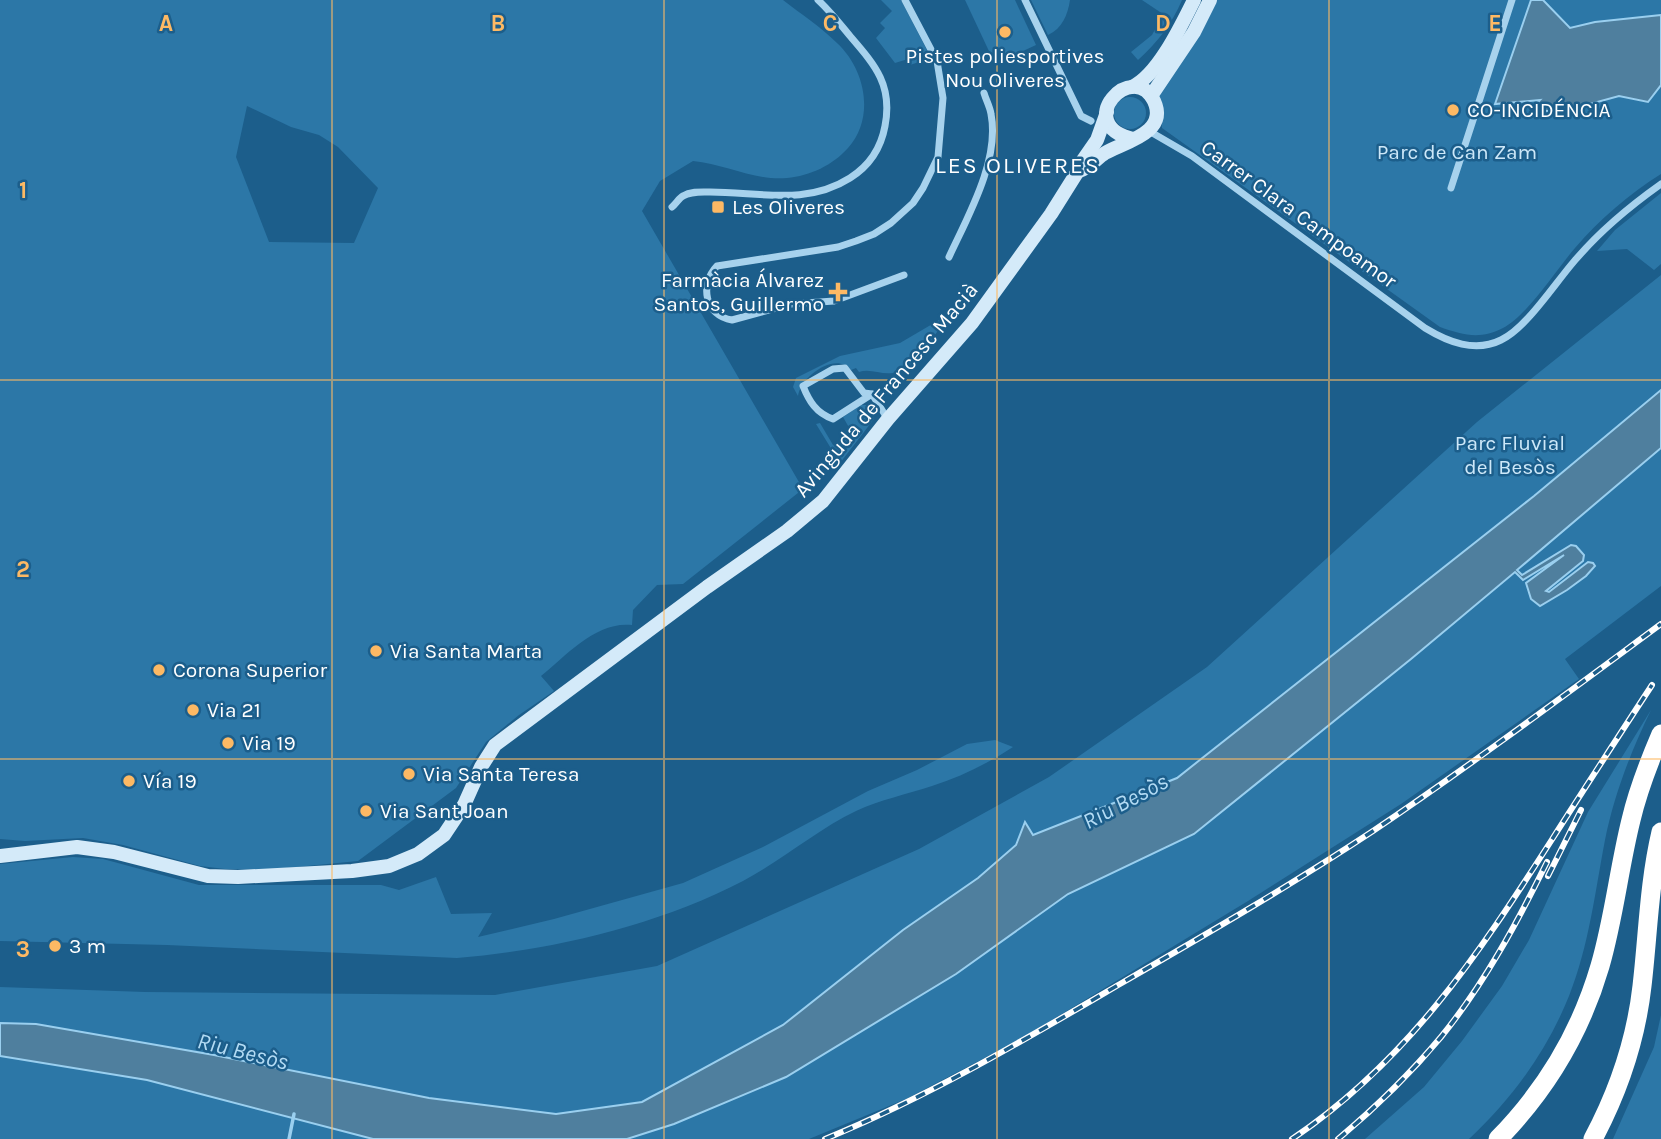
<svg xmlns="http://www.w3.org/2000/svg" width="1661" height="1139" font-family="Karla,sans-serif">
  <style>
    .green { fill: #2c77a7; fill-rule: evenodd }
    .water { fill: #4f7f9e; stroke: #9acfef; stroke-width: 2 }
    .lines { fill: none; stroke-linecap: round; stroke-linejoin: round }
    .stream { stroke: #9acfef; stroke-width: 3.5 }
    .street { stroke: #a7d2ed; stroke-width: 7 }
    .secondary { stroke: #d4eaf9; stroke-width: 14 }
    .highway { stroke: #fff; stroke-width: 19 }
    .rail-casing { stroke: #fff; stroke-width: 6 }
    .rail { stroke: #1c5e8b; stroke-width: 3.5; stroke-dasharray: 10; stroke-linecap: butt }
    .grid { fill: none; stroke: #fdb964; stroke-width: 2; stroke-opacity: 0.55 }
    .poi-dot { fill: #fdb964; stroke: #1c5e8b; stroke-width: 2.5 }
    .labels { text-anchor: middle; stroke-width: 5; stroke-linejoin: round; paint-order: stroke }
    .poi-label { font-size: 21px; fill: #fff; stroke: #1c5e8b; text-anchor: start }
    .park-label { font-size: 21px; fill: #cde8f9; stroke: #1c5e8b }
    .street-label { font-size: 21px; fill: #fff; stroke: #1c5e8b }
    .neighbourhood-label { font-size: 23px; letter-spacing: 2px; fill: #fff; stroke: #1c5e8b }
    .water-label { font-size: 23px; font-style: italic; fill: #b3dbf4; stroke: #1c5e8b }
    .grid-label { font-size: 23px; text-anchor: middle; font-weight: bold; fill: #fdb964; stroke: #1c5e8b; stroke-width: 5; stroke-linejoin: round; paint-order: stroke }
  </style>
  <rect width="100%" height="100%" fill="#1c5e8b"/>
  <g class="green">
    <path d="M 0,0 L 783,0 C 801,14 821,27 837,43 C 866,70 875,118 848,148 C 833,165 810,176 787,178 C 755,181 725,164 693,161 L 660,181 L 642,211 L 803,489 L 683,584 L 657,585 L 633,610 L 632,625 C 596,621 567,655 541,676 L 554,691 L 519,715 L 486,742 L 456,788 L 358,861 L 266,870 L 225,869 L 200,866 L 123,845 L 83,838 L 25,841 L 0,839 ZM 247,106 L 291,127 L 319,135 L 338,147 L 378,188 L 354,243 L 269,242 L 236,157 Z"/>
    <polygon points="881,0 901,0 931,58 910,65 908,59 895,63 876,38 885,28 880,23 892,11"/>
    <polygon points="965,0 1015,0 1036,45 995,64"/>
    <path d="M 1031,0 L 1070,0 C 1068,14 1062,29 1048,35 Z"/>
    <path d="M 1142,0 L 1182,0 C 1172,24 1157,43 1138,60 L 1131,52 L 1152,35 L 1163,14 Z"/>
    <path d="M 1215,0 L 1661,0 L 1661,174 C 1630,193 1599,220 1575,248 C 1556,270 1527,316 1503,328 C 1480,340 1463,335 1440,327 L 1162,128 L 1159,95 Z"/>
    <circle cx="1130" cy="113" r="16"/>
    <polygon points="1661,193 1661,264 1654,270 1627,249 1597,251 1615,230"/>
    <polygon points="1661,275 1661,390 1534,496 1177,778 1033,836 1025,823 1016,845 978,878 903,930 783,1025 642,1102 556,1114 429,1098 214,1055 36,1024 0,1023 0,987 145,992 495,995 657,966 919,849 1049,777 1207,667 1477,422"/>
    <path d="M 946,316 L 948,317 C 934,334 917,369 893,373 C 881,375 870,368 859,372 L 856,368 L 851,370 C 836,351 801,376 798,396 L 793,387 L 796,378 L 840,356 L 900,343 Z"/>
    <polygon points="861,405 869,405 874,419 840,463 816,424 820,423 833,445 843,442 851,431 843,417"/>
    <polygon points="1661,448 1661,586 1565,659 1579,679 1401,804 1248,901 1019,1040 906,1099 809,1139 627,1139 674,1124 786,1077 956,974 1068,894 1194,834 1411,659"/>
    <path d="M 1651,710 C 1631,751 1614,795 1605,840 C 1595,892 1589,946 1569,996 C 1547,1051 1512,1099 1469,1139 L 1365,1139 L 1424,1087 L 1462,1041 L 1502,986 L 1529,940 L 1588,812 Z"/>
    <path d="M 995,740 L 1013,747 C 987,764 960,777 932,786 C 907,794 880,800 856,811 C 818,829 781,861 743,881 C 656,926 553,950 457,958 L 167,945 L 0,941 L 0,864 L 73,857 L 103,859 L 199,885 L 381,885 L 399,890 L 436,877 L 451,914 L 492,913 L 478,937 L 554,919 L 683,883 L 763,847 L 868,791 L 917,770 L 967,744 Z"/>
    <polygon points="1661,1015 1661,1139 1613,1139 1654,1047"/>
    <polygon points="0,1056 147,1080 373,1139 0,1139"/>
  </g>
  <g class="water">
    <polygon points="1531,0 1543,0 1570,28 1595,22 1661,15 1661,85 1648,102 1619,96 1557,113 1532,108 1540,100 1495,104"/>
    <polygon points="1661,390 1661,448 1517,570 1522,575 1571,545 1576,546 1584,555 1583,561 1546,591 1549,592 1588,562 1593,563 1595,566 1586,576 1567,590 1540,606 1531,599 1526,583 1564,555 1523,580 1515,572 1411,659 1194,834 1068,894 956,974 786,1077 674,1124 627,1139 373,1139 147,1080 0,1056 0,1023 36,1024 214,1055 429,1098 556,1114 642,1102 783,1025 903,930 978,878 1016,845 1025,822 1033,835 1177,778 1534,496"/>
  </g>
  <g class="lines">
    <polyline class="stream" points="289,1139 294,1114"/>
    <g class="street">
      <polyline points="1025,0 1081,116 1091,121"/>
      <path d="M 1149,131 L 1192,156 L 1425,328 C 1448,342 1475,353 1501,340 C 1527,328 1557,280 1577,258 C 1602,229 1630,206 1661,184"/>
      <polyline points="1451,188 1512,0"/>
      <path d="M 672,207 C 676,204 679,198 683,196 C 691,191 702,192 710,192 C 759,192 806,206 850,178 C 869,166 881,148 885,126 C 893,85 875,65 850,36 C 840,24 830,11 818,0"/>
      <path d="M 949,257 C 968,216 1000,160 991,114 C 990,107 986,100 984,93"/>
      <path d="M 904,275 L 834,301 L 791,304 L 732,320 C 705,316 699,285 717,266 L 838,247 L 856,241 L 874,234 L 891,223 L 913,203 L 923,188 L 938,157 L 943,98 L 937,61 L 905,0"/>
      <path d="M 872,394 L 833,419 C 816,413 809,401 803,386 L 833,369 L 845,368 L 864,393 L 872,394 L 887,418"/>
    </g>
    <g class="secondary">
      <path d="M 1132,87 C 1158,75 1181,26 1194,0"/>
      <polyline points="1151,96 1194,32 1210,0"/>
      <path d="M 1079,171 C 1089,168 1096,159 1105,153 C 1124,142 1169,133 1154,101 C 1133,58 1071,124 1133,139"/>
      <polyline points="0,856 77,847 114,852 208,876 238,877 352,871 389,866 418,854 444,835 464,805 481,767 495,745 707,587 787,531 823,501 888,419 972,323 1051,214 1078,171 1081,163 1097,140 1107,112"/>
    </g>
    <g class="highway">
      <path d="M 1498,1139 C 1546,1090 1581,1031 1600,966 C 1614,918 1619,868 1631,820 C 1638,790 1649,762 1661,734"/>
      <path d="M 1593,1139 C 1618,1092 1636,1039 1642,986 C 1648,935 1649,883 1661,832"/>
    </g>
    <g class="rail-casing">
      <g id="rail">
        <polyline points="1548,876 1581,810"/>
        <path d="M 825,1139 C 928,1097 1024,1040 1120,984 C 1205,935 1291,885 1373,831 C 1471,765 1566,694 1661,624"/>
        <path d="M 1292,1139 C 1407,1062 1478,955 1551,841 C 1584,789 1618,737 1652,685"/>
        <path d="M 1338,1139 C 1375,1108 1410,1074 1441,1037 C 1484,984 1517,923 1547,862"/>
      </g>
    </g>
    <use href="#rail" class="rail"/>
  </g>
  <path class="grid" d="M 332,0 L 332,1139M 664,0 L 664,1139M 997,0 L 997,1139M 1329,0 L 1329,1139M 0,380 L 1661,380M 0,759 L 1661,759"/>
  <g class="poi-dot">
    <circle cx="1005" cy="32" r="7"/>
    <circle cx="1453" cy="110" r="7"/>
    <rect x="711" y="200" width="14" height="14" rx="3.5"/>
    <path d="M834.5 281.5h7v7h7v7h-7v7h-7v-7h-7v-7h7z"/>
    <circle cx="376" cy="651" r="7"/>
    <circle cx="159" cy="670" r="7"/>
    <circle cx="193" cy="710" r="7"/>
    <circle cx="228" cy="743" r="7"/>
    <circle cx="409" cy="774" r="7"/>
    <circle cx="129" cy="781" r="7"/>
    <circle cx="366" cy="811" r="7"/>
    <circle cx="55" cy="946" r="7"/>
  </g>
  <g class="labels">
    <g class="poi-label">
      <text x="1005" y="63" text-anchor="middle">Pistes poliesportives<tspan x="1005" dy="24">Nou Oliveres</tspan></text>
      <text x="1467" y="117">CO-INCIDÉNCIA</text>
      <text x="732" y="214">Les Oliveres</text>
      <text x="824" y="287" text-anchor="end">Farmàcia Álvarez<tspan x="824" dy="24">Santos, Guillermo</tspan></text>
      <text x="390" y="658">Via Santa Marta</text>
      <text x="173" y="677">Corona Superior</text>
      <text x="207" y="717">Via 21</text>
      <text x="242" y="750">Via 19</text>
      <text x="423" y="781">Via Santa Teresa</text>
      <text x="143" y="788">Vía 19</text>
      <text x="380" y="818">Via Sant Joan</text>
      <text x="69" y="953">3 m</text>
    </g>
    <g class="park-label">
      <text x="1457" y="159">Parc de Can Zam</text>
      <text x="1510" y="450">Parc Fluvial<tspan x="1510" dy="24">del Besòs</tspan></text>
    </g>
    <g class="street-label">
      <text transform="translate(1299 214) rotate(36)" y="7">Carrer Clara Campoamor</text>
      <text transform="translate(886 390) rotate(-50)" y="7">Avinguda de Francesc Macià</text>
    </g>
    <g class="neighbourhood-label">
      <text x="1018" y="173">LES OLIVERES</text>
    </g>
    <g class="water-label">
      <text transform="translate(1125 801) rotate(-28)" y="8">Riu Besòs</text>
      <text transform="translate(243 1051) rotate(14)" y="8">Riu Besòs</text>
    </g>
  </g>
  <g class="grid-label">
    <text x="166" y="31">A</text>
    <text x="498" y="31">B</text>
    <text x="830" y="31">C</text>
    <text x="1163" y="31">D</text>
    <text x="1495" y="31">E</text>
    <text x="23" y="198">1</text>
    <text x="23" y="577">2</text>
    <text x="23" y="957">3</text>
  </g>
</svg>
